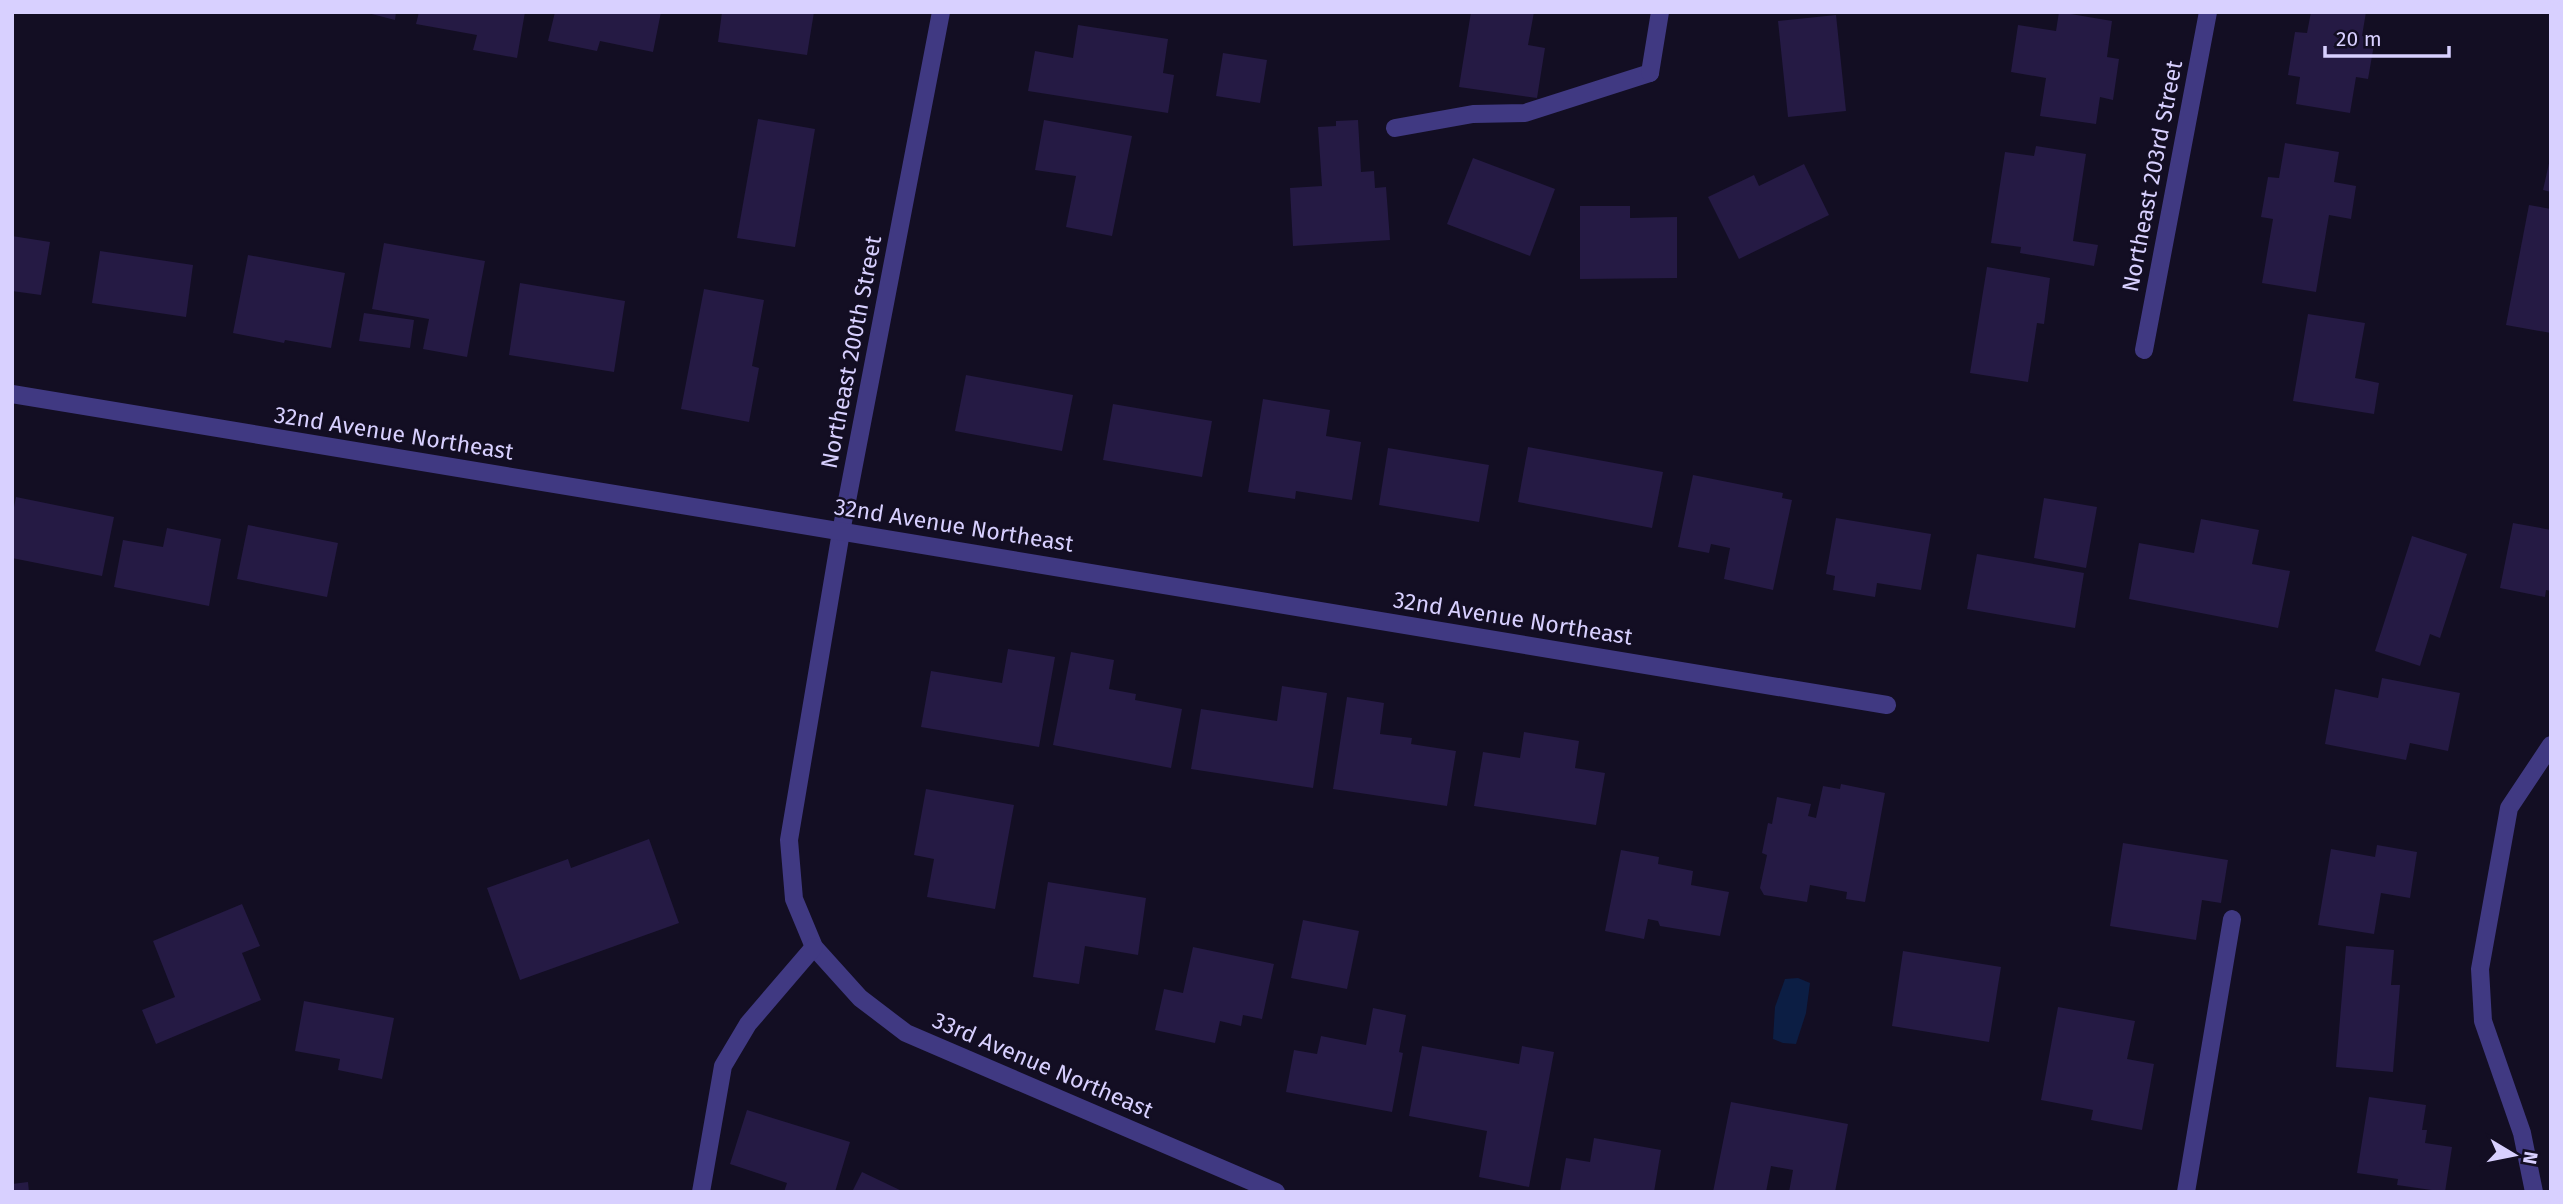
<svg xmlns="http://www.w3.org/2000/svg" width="2563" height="1204" font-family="'Fira Sans',sans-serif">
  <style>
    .water { fill: #0c1e44 }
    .building { fill: #251a44 }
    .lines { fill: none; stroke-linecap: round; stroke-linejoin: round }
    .service { stroke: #403982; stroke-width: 18 }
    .minor { stroke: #403982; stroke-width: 18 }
    .labels { text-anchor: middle; stroke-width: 5; stroke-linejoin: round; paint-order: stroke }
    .street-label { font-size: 23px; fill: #d8d0ff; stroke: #130e23 }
  </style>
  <rect width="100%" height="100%" fill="#130e23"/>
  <polygon class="water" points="1798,978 1810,983 1806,1013 1796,1044 1783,1043 1773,1039 1775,1007 1785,979"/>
  <g class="building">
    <polygon points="364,12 396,12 395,20"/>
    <polygon points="419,12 525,12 517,58 473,50 477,35 416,24"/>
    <polygon points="555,12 661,12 653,52 600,41 597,51 548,41"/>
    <polygon points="722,12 814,12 807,55 718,42"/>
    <polygon points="1471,12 1534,12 1528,45 1545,48 1537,98 1459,87"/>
    <polygon points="2059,12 2112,21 2107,57 2119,59 2113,100 2100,97 2096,124 2040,116 2046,78 2011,72 2018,25 2056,31"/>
    <polygon points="2311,12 2366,12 2362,36 2375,39 2368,79 2356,77 2350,113 2296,104 2300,77 2288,75 2295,32 2307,33"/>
    <polygon points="1836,15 1846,111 1788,117 1778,21"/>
    <polygon points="1078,25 1168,39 1163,73 1174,75 1168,113 1028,91 1035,51 1073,58"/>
    <polygon points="1223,53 1267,60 1260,103 1216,96"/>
    <polygon points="758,119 815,129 795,247 737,238"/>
    <polygon points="1044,120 1132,136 1112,236 1066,227 1076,176 1035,170"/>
    <polygon points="1358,120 1361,172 1374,171 1375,188 1386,187 1390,240 1293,246 1290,188 1322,186 1318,127 1336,126 1336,121"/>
    <polygon points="2285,143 2339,152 2334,182 2356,186 2351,219 2329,215 2316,292 2262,283 2273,219 2261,217 2268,177 2279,178"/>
    <polygon points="2036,146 2086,154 2073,241 2098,245 2094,266 2020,253 2021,247 1991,243 2005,152 2034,156"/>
    <polygon points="1473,158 1555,189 1530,256 1447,224"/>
    <polygon points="2550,159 2551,159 2551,192 2543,190"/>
    <polygon points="1804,164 1829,215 1739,259 1708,197 1754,175 1759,186"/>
    <polygon points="2529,205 2551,209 2551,333 2506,325"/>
    <polygon points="1580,206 1630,206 1630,218 1677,217 1677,278 1580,279"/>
    <polygon points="12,236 50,242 41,295 12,291"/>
    <polygon points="384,243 485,261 467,357 423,349 429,319 372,309"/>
    <polygon points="100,251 193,265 186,317 92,303"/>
    <polygon points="248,255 345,273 331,348 285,340 284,343 233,333"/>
    <polygon points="1987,267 2050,278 2044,324 2037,323 2028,382 1970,373"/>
    <polygon points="520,283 625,301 614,372 509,355"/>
    <polygon points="704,289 764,300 752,366 759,368 749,422 681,409"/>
    <polygon points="364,313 414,320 410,348 359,341"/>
    <polygon points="2308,314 2365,323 2355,378 2379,383 2374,414 2293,401"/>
    <polygon points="966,375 1073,395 1062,451 955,431"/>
    <polygon points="1263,399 1330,410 1326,436 1361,442 1352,500 1296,491 1295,499 1248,492"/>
    <polygon points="1113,404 1212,421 1202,477 1103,460"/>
    <polygon points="1528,447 1663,472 1652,528 1518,502"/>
    <polygon points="1388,448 1489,465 1479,522 1379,505"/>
    <polygon points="1693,475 1783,493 1782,498 1792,500 1773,590 1724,579 1730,548 1711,544 1709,553 1678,547"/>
    <polygon points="16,497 114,517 102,576 12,558 12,517"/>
    <polygon points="2044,498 2097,507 2086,568 2034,558"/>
    <polygon points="1836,518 1931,534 1921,590 1877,583 1875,597 1833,590 1835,576 1826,574"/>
    <polygon points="2201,519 2259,530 2252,564 2290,571 2278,628 2129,599 2139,543 2194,553"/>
    <polygon points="2513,523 2551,530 2551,591 2546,590 2545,597 2500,588"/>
    <polygon points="248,525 338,543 327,597 237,579"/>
    <polygon points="167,528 221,539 209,606 114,587 123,540 163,547"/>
    <polygon points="2412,536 2467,554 2440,638 2430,634 2420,666 2375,651"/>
    <polygon points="1977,554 2084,573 2075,628 1967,609"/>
    <polygon points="1008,649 1055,657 1039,747 921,727 931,671 1002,683"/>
    <polygon points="1071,652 1114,660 1109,689 1136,694 1135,700 1182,709 1171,768 1053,745"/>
    <polygon points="2382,678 2460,693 2448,751 2410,743 2406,760 2325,744 2335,689 2378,698"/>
    <polygon points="1282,686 1327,693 1313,788 1191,769 1201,709 1277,721"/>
    <polygon points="1347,697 1384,703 1380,734 1412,738 1411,744 1456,751 1447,806 1333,789"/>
    <polygon points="1524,732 1579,741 1575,768 1605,773 1596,825 1474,806 1483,752 1520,758"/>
    <polygon points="1841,784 1885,793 1865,902 1846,899 1847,892 1810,885 1807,902 1764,895 1760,888 1767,855 1762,853 1768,823 1772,824 1777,797 1811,804 1808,816 1816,818 1823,786 1840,789"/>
    <polygon points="926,789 1014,805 995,909 927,897 934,859 914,855"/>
    <polygon points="649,839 679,923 520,980 487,888 568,859 571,868"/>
    <polygon points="2123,843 2228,860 2221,903 2202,900 2196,940 2110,926"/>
    <polygon points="2377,845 2417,852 2410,898 2381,893 2374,934 2318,925 2331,849 2375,857"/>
    <polygon points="1621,850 1659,857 1658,864 1693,871 1691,885 1729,892 1720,936 1660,926 1658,921 1648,919 1644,939 1605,931"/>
    <polygon points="1048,882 1146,898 1138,955 1085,946 1079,984 1033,977"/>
    <polygon points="242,904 260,946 242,953 261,1000 156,1044 142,1010 175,997 153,941"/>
    <polygon points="1303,920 1359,931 1347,989 1291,978"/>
    <polygon points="2346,946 2394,950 2391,985 2400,985 2393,1072 2336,1067"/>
    <polygon points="1193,947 1274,964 1262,1019 1243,1015 1241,1026 1220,1021 1215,1043 1155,1030 1164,989 1183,993"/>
    <polygon points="1903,951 2001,967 1989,1042 1892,1026"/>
    <polygon points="304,1001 394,1018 382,1079 338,1070 340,1059 295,1051"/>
    <polygon points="2058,1007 2135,1021 2127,1059 2154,1064 2142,1130 2091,1120 2093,1110 2041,1100"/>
    <polygon points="1373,1008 1406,1015 1399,1052 1403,1053 1392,1112 1286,1092 1294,1050 1317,1054 1321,1036 1366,1045"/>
    <polygon points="1422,1046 1519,1064 1522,1046 1554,1052 1529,1187 1479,1177 1487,1131 1409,1116"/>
    <polygon points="2369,1097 2426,1105 2422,1130 2427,1130 2425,1143 2452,1147 2445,1192 2397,1185 2398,1179 2357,1173"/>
    <polygon points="1731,1102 1848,1124 1835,1192 1789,1192 1793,1170 1771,1166 1766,1192 1713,1192"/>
    <polygon points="747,1110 850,1142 835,1192 784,1192 787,1183 730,1164"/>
    <polygon points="1594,1138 1661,1150 1654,1192 1560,1192 1566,1158 1590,1162"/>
    <polygon points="862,1172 904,1192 852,1192"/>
    <polygon points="28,1182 29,1192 12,1192 12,1184"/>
  </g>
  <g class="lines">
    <polyline class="service" points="1395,128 1473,114 1525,113 1650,73"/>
    <g class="minor">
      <polyline points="941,12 841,532 789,840 794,899 814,947 860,998 906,1033 1276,1192"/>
      <polyline points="1650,73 1660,12"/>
      <polyline points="2144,350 2208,12"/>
      <polyline points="12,394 1887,705"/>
      <polyline points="701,1192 723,1066 748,1024 814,947"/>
      <polyline points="2186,1192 2232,919"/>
      <polyline points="2534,1192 2522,1133 2483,1021 2480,969 2509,808 2551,745"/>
    </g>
  </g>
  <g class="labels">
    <g class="street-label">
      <text transform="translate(2152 176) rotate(-79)" y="8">Northeast 203rd Street</text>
      <text transform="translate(851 352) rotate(-79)" y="8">Northeast 200th Street</text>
      <text transform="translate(394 433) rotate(9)" y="8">32nd Avenue Northeast</text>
      <text transform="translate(954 525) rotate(9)" y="8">32nd Avenue Northeast</text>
      <text transform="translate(1513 618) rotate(9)" y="8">32nd Avenue Northeast</text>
      <text transform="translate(1043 1065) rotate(23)" y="8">33rd Avenue Northeast</text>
    </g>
  </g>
  <rect width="2563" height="1204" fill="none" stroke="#d8d0ff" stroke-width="28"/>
  <g transform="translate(2514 1155) rotate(100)" stroke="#130e23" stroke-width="5" paint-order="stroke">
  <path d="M0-5L12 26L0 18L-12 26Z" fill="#d8d0ff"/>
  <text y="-10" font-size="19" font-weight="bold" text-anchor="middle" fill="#d8d0ff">N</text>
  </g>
  <path d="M2325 46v10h124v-10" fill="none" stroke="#d8d0ff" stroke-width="3.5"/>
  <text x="2336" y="46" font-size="21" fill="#d8d0ff" stroke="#130e23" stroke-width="5" paint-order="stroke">20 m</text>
</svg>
